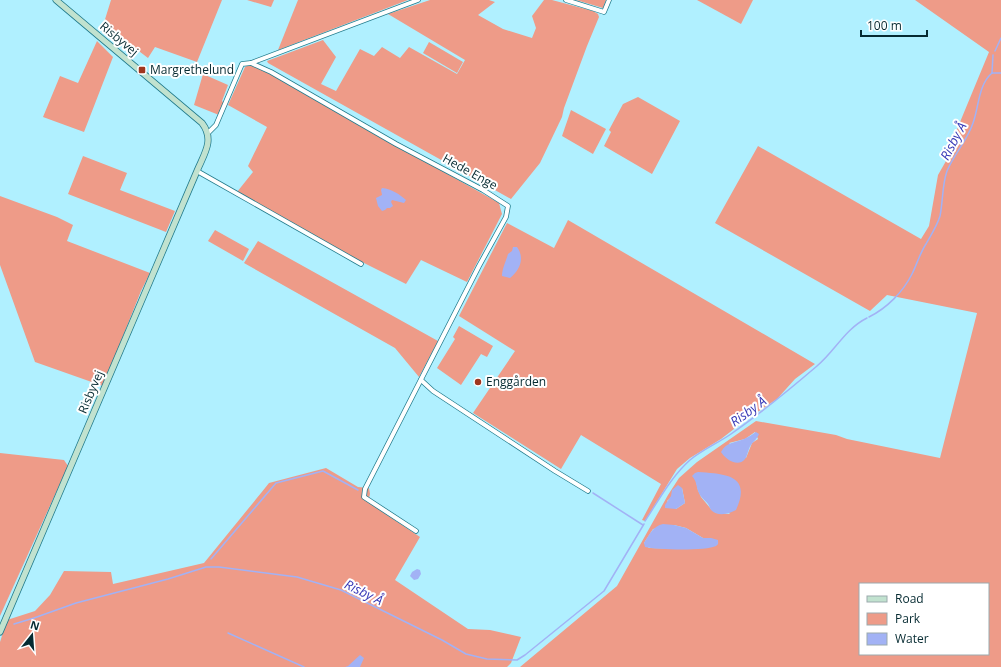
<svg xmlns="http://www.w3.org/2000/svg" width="1001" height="667" font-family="'Open Sans',sans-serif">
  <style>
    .green { fill: #ee9b88; fill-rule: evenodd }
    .water { fill: #a2b2f5 }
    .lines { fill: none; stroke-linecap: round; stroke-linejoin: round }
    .stream { stroke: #a2b2f5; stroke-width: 1.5 }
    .street-casing { stroke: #227b8c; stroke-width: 5.5 }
    .secondary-casing { stroke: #227b8c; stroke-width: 7 }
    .street { stroke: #fff; stroke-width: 4 }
    .secondary { stroke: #c1e2cf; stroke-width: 5.5 }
    .poi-dot { fill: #9f361f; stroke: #fff; stroke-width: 1.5 }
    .labels { text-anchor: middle; stroke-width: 4; stroke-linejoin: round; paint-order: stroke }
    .street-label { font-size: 12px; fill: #052a31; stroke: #fff }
    .poi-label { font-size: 12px; fill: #052a31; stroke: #fff; text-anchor: start }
    .water-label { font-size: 13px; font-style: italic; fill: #3537b6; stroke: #fff }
  </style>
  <rect width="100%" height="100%" fill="#b0f0ff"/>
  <g class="green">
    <polygon points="111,0 222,0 197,62 155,47 148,58 123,39 119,43 102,29"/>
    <polygon points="247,0 274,0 271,7"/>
    <polygon points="298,0 408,0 278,50"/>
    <polygon points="430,0 489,0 495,2 478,15 503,29 532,38 536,28 532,16 544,0 552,0 593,11 598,14 599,17 587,46 564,108 562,117 540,163 511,199 268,63 267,61 323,40 336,57 321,84 336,91 360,49 374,56 382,47 400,58 409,47 457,74 465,60 388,14"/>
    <polygon points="576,0 606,0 603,8"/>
    <polygon points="697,0 753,0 741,24"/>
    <path d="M 915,0 L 1001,0 L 1001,667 L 520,667 L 617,586 L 668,495 L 679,478 L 697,462 L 756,421 L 836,435 L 847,439 L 940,458 L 977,313 L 887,295 L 870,311 L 715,223 L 758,146 L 921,239 L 929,226 L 938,175 L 954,147 L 953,139 L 989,52 ZM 755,432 L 758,439 L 752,443 L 746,458 L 729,443 L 745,439 ZM 696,481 L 730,514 L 716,513 L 711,509 L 701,497 L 698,490 ZM 682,488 L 685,503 L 676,509 L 667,501 ZM 674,525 L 686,528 L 703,538 L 711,538 L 693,549 L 649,548 L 644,543 L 653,529 ZM 860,584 L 988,584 L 988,654 L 860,654 Z"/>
    <polygon points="97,41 113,57 84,132 43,117 60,76 78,83"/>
    <polygon points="429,42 463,62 457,73 423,53"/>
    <polygon points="249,65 256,66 499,203 502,214 467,282 421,260 406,284 358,260 237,192 253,172 248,166 267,127 228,105 245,67"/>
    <polygon points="203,74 228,85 222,101 224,103 219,115 194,105"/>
    <polygon points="638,97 680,121 652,174 604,146 611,132 609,130 623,104"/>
    <polygon points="571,110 606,129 593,154 562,136"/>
    <polygon points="83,156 127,173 120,190 175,211 166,232 68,194"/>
    <polygon points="0,196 57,217 73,225 67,241 150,273 141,291 103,386 35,362 0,265"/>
    <polygon points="568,220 815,364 795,379 777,399 747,419 721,439 690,458 677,469 645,521 642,520 661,484 581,435 561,469 473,413 515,351 459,316 507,223 554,248"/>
    <polygon points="215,230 249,249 243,261 208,241"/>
    <polygon points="258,241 438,341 419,377 395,348 244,263"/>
    <polygon points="459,326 493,346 487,357 481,354 461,385 437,368 455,339 453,337"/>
    <polygon points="0,453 64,460 68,466 0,616"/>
    <polygon points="326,468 358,487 369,488 370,494 368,502 420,537 395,580 468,629 490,630 521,637 511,663 507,667 0,667 0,642 7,620 35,611 50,595 64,571 111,572 113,584 204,563 261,493 269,483"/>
  </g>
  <g class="water">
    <path d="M 382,188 C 392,189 399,194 406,200 L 404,203 L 392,200 L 391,202 L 393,206 L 390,208 L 387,208 L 385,210 L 382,211 L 378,206 L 376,198 L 382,195 L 381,190 Z"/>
    <path d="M 513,247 L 517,247 C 525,258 520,270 510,278 L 502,276 C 502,269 506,261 508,254 L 512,251 Z"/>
    <path d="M 756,432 L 759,434 C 757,439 754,441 751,445 C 748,449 748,455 745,459 C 738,468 725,459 721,452 C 726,442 735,443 744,439 C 748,437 752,435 756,432 Z"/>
    <path d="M 698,472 C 726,474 752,475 736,510 C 729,514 718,517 711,510 C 710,508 709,506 708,504 C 705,500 700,497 698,491 C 696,485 697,482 692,476 L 695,473 Z"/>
    <polygon points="678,485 682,488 685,503 676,509 665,508 665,505 671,496 672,490"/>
    <path d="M 663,524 L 674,525 L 686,528 L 703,538 L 711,538 L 718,540 C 718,543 719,544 716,546 C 707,551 657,550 645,547 L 644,543 C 649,535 653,526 663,524 Z"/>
    <polygon points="417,569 420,570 421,574 418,579 414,580 410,576 412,572"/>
    <polygon points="360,655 364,658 360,667 345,667 348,666"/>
  </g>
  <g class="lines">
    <g class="stream">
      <polyline points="995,51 1001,38"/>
      <polyline points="992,73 993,55"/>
      <polyline points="992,73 1001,73"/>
      <path d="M 869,317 C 887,308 903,292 912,274 C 917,264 920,253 926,244 C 931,235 937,226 940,216 C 943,202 942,185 947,171 C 954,154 967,141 973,123 C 979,107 978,85 992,73"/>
      <polyline points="593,493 643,525"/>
      <path d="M 645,521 C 659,500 671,477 690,460 C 702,450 718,443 731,434 C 761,413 789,390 817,366 C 835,351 845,329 867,318"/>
      <polyline points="211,559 276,483 323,471 358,490"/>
      <polyline points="14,624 34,618 76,603 168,579 206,567 219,567 297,577 341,590 442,640 466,654 487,659 517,660 525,655 604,591 644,524"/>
      <polyline points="228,633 304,667"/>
    </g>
    <g class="street-casing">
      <g id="street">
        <polyline points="566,0 604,12 609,0"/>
        <polyline points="251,63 271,72 396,144 483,190 508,206 506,217 479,266 365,489 364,497 416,531"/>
        <polyline points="208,133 216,125 242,64 251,63 418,0"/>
        <polyline points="197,171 361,264"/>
        <polyline points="421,380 433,391 555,471 588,491"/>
      </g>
    </g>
    <g class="secondary-casing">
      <path id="secondary" d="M 0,632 L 197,171 C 204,154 215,140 202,123 L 56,0"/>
    </g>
    <use href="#street" class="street"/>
    <use href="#secondary" class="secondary"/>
  </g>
  <g class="poi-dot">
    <rect x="138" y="66" width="8" height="8" rx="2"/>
    <circle cx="478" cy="382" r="4"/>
  </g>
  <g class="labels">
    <g class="street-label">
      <text transform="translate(119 39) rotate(40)" y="4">Risbyvej</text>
      <text transform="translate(470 172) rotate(29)" y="4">Hede Enge</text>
      <text transform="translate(91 392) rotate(-67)" y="4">Risbyvej</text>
    </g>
    <g class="poi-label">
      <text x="150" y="74">Margrethelund</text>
      <text x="486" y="386">Enggården</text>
    </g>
    <g class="water-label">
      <text transform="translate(953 141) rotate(-62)" y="5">Risby Å</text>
      <text transform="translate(748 411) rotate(-36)" y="5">Risby Å</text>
      <text transform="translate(364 592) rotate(26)" y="5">Risby Å</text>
    </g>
  </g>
  <rect x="859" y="583" width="130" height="72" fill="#ffffff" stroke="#9baaad"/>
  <rect x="867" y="596" width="20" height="6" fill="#c1e2cf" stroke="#9baaad"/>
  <text x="895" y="603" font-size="12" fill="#052a31">Road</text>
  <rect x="867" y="613" width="20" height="12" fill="#ee9b88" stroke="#9baaad"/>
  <text x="895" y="623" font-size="12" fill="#052a31">Park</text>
  <rect x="867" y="633" width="20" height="12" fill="#a2b2f5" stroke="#9baaad"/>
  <text x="895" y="643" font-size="12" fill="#052a31">Water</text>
  <g transform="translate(32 635) rotate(17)" stroke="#ffffff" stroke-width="3" paint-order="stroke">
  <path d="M0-3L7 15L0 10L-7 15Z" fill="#052a31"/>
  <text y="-6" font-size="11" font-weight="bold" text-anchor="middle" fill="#052a31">N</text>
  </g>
  <path d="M861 30v6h66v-6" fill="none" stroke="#052a31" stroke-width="2"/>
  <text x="867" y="30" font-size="12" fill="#052a31" stroke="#ffffff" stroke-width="3" paint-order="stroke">100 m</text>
</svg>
